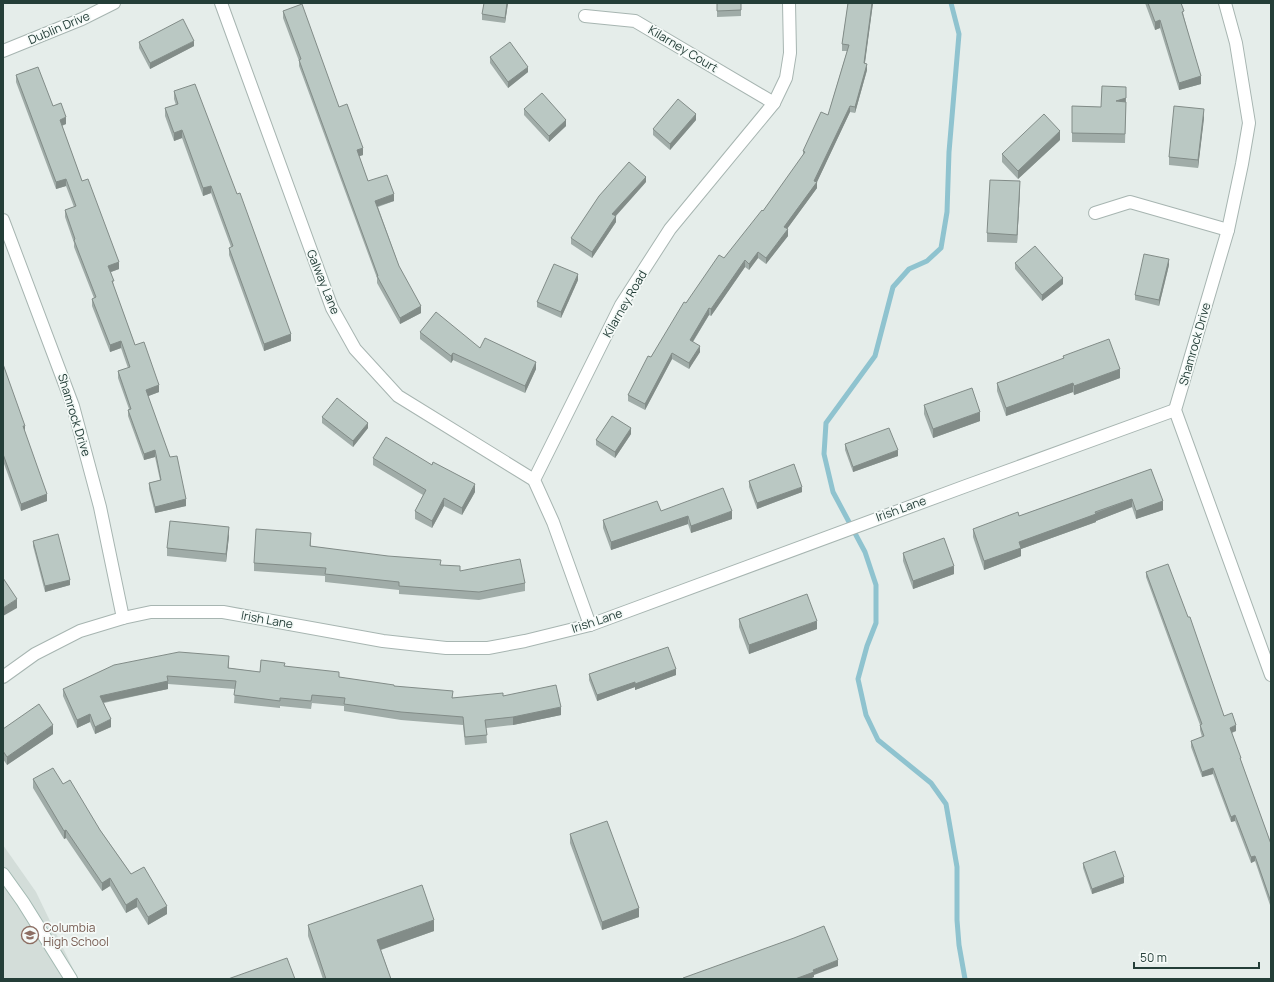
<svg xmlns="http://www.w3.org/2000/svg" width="1274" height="982" font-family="Manrope,sans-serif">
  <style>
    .built { fill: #d3ddd9 }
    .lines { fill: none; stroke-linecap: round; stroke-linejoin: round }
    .stream { stroke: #8fc3cf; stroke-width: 5 }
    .street-casing { stroke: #a7b5b1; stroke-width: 14 }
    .secondary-casing { stroke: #a3b9b2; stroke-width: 14 }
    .street { stroke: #fff; stroke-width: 12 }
    .secondary { stroke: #fff; stroke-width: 12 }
    .wall { fill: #a0aca8 }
    .shaded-wall { fill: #828c88 }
    .building { fill: #bac8c3; stroke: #828c88 }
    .labels { text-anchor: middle; stroke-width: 3.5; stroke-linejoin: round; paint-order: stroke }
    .street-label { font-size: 12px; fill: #243e38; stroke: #f5faf8 }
    .education-label { font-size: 12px; fill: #785e54; stroke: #f5faf8; text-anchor: start }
  </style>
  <rect width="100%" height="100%" fill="#e5edea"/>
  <polygon class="built" points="3,845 36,892 78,979 3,979"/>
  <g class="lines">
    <polyline class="stream" points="951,3 959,34 949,152 947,212 941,248 927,261 909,269 893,287 875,356 826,423 824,454 833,492 865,552 876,585 876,623 867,646 858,679 866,715 878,740 931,783 946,804 957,867 957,920 959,945 965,979"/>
    <g class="street-casing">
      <g id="street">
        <polyline points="221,3 332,308 355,349 398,396 534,480"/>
        <polyline points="1225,3 1236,43 1249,123 1242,164 1228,230 1175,410 1271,675"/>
        <polyline points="585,16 635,21 774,103"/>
        <polyline points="3,51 82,19 114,3"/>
        <polyline points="1095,213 1130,202 1228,230"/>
        <polyline points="3,220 73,406 100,507 123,618"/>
        <polyline points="590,625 553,522 534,480 621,305 670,229 774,103 786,78 790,53 789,3"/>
        <polyline points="3,677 35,654 80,631 123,618 151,612 223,612 383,641 446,648 488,648 525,641 590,625 966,486 1175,410"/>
      </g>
    </g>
    <g class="secondary-casing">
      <polyline id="secondary" points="3,874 23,902 71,979"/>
    </g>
    <use href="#street" class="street"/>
    <use href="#secondary" class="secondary"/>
  </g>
  <g class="wall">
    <polygon points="508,3 505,23 482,20 482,14"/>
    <polygon points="717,3 741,3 741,16 717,17"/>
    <polygon points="848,3 873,3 865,63 867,70 855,113 850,112 817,182 817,188 787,229 788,236 766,264 758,258 749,270 745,267 711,316 709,315 693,342 700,352 689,369 672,359 645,410 628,401 628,395 651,357 686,303 724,258 763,211 803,156 803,151 828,115 847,51 842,51 842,44"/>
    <polygon points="1145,3 1181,3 1184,17 1201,84 1179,90 1160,28 1155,30"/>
    <polygon points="283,11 339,107 363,155 359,156 368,181 394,201 378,207 399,266 421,313 400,324 377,283 377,278 299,66 299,61 283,18"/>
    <polygon points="139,42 194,46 150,69 139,48"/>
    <polygon points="490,57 528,72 508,88 490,63"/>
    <polygon points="16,75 53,106 66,124 62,126 82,181 119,269 111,272 114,287 135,345 159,392 148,396 186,506 155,513 149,489 149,483 160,480 155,457 144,460 128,416 128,410 129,409 118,378 118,371 128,368 121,348 110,352 92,306 92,299 94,298 74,247 74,243 65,217 65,210 74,207 66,186 56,189 16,82"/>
    <polygon points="1126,87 1125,143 1072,142 1072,106 1101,107"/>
    <polygon points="174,91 291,341 264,351 229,255 229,248 231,247 211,193 203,196 182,138 174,141 165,116 165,108 176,105 174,99"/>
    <polygon points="524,109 566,126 549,142 524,115"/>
    <polygon points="1204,118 1198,168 1169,165 1169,157"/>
    <polygon points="696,120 670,150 653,135 653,129"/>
    <polygon points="1060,140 1018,179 1002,162 1002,154"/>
    <polygon points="646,182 616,216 616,222 592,258 571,244 571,238"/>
    <polygon points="1020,190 1017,243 987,242 987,233"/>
    <polygon points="1015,263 1063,284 1042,301 1015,269"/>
    <polygon points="1169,265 1159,306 1135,300 1135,295"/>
    <polygon points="578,280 561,318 537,307 537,302"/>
    <polygon points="420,332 480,348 536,369 525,393 453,360 451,363 420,339"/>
    <polygon points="1063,356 1120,378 1074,395 1073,392 1006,416 997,391 997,383 1063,359"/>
    <polygon points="3,364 47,501 21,511 3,461"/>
    <polygon points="924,405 980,421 933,438 924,414"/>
    <polygon points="322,417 368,428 353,447 322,423"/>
    <polygon points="631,434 615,458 596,445 596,440"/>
    <polygon points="845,444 898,456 853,472 845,450"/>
    <polygon points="373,458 475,492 462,515 444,506 432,528 415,519 415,511 423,495 373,465"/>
    <polygon points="1151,469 1163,510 1136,519 1132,507 1096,521 1096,522 1021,549 1021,556 984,570 973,537 973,529 1019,516"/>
    <polygon points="749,481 802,492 757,509 749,487"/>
    <polygon points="661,511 732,519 691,533 688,524 611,550 603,528 603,520"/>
    <polygon points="229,536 226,562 167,556 167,548"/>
    <polygon points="33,541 70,585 45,592 33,546"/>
    <polygon points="311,541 311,546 441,565 460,571 525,583 525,591 479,600 399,594 399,590 325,582 325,576 254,571 254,563"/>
    <polygon points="903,553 954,574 913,589 903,561"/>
    <polygon points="1146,572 1224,716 1236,731 1232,733 1241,761 1271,844 1271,908 1255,861 1251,863 1235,821 1231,822 1213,774 1202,777 1191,747 1191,741 1202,737 1200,730 1200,725 1146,577"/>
    <polygon points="739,619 817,629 749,654 739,627"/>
    <polygon points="229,663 229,668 260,672 285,666 339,677 394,686 453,698 503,696 561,715 513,725 486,728 487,743 465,745 463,725 401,720 344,711 344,706 312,703 311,709 280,706 280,708 234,703 235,689 168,684 168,689 104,703 111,727 95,734 90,722 77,728 63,696 63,689"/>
    <polygon points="589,674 676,675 635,690 635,687 597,701 589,680"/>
    <polygon points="3,729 53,734 7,765 3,759"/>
    <polygon points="33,779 63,784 100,830 131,874 167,914 148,925 137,907 126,913 110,886 102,891 66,838 64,839 33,788"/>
    <polygon points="570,834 639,917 602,930 570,843"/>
    <polygon points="1083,863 1124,883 1092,894 1083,868"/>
    <polygon points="308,925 434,931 381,950 391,979 323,979 308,936"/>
  </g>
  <g class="shaded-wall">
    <polygon points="507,3 508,3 505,23 505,18"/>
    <polygon points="872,3 873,3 864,69 864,63"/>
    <polygon points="1160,20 1160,28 1155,30 1155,22"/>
    <polygon points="194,41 194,46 150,69 150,63"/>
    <polygon points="867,64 867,70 855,113 855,107"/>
    <polygon points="528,67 528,72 508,88 508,82"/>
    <polygon points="1201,76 1201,84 1179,90 1179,83"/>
    <polygon points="1126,87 1125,143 1126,106 1116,101"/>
    <polygon points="850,106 850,112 817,182 817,188 784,233 784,227 814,181"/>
    <polygon points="1204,109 1204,118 1198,168 1198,160"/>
    <polygon points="696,114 696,120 670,150 670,144"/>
    <polygon points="66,117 66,124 60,126 60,120"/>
    <polygon points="566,120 566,126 549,142 549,136"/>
    <polygon points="182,130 182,138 174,141 174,133"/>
    <polygon points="1060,131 1060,140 1018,179 1018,171"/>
    <polygon points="363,148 363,155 357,157 357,150"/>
    <polygon points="646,177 646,182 612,220 612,214"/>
    <polygon points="66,179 66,186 56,189 56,182"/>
    <polygon points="1020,181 1020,190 1017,243 1017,235"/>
    <polygon points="211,186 211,193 203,196 203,188"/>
    <polygon points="394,194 394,201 375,207 375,201"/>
    <polygon points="616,216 616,222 592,258 592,252"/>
    <polygon points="788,229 788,236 766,264 766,258"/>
    <polygon points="758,252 758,258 749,270 749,264"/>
    <polygon points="1169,259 1169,265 1159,306 1159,300"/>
    <polygon points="745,260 745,267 711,316 711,309"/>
    <polygon points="119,262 119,269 108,273 108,266"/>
    <polygon points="578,274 578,280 561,318 561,312"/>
    <polygon points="1063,278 1063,284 1042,301 1042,295"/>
    <polygon points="421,306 421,313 400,324 400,318"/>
    <polygon points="709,308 709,315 690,346 690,340"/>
    <polygon points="291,334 291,341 264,351 264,344"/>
    <polygon points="121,341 121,348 110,352 110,345"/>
    <polygon points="700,346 700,352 689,369 689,363"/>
    <polygon points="453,353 453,360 451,363 451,356"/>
    <polygon points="672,353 672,359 645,410 645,404"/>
    <polygon points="536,362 536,369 525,393 525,386"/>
    <polygon points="1120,369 1120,378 1074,395 1074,386"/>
    <polygon points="1073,383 1073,392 1006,416 1006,408"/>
    <polygon points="159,385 159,392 146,397 146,390"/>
    <polygon points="980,412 980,421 933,438 933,429"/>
    <polygon points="368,423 368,428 353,447 353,441"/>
    <polygon points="23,426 25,426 25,433"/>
    <polygon points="631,428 631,434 615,458 615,452"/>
    <polygon points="155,450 155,457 144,460 144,454"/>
    <polygon points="898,450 898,456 853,472 853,467"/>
    <polygon points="475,484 475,492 462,515 462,508"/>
    <polygon points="802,487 802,492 757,509 757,503"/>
    <polygon points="47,494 47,501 21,511 21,504"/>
    <polygon points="444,498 444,506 432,528 432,521"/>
    <polygon points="186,499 186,506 155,513 155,507"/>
    <polygon points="1132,499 1132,507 1096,521 1096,522 1021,549 1021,556 984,570 984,561 1019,542"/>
    <polygon points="1163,501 1163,510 1136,519 1136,511"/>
    <polygon points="732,511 732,519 691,533 691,526"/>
    <polygon points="688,516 688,524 611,550 611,542"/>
    <polygon points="229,527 229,536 226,562 226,554"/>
    <polygon points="954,566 954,574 913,589 913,581"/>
    <polygon points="70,580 70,585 45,592 45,586"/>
    <polygon points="17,599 17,608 3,616 3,608"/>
    <polygon points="817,621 817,629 749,654 749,645"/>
    <polygon points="676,669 676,675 635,690 635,684"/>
    <polygon points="168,681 168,689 100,703 100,696"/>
    <polygon points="635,682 635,687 597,701 597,695"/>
    <polygon points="561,707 561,715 513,725 513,717"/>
    <polygon points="90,714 90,722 77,728 77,720"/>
    <polygon points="111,719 111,727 95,734 95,727"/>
    <polygon points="53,725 53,734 7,765 7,757"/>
    <polygon points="1236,725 1236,731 1230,733 1230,728"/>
    <polygon points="1213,768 1213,774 1202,777 1202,772"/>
    <polygon points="1235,815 1235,821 1231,822 1231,817"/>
    <polygon points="66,830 66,838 64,839 64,831"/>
    <polygon points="1255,856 1255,861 1251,863 1251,857"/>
    <polygon points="1124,877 1124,883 1092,894 1092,889"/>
    <polygon points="110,878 110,886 102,891 102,883"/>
    <polygon points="137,898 137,907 126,913 126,905"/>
    <polygon points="167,906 167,914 148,925 148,917"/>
    <polygon points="639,908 639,917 602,930 602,922"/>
    <polygon points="434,920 434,931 377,951 377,940"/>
    <polygon points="838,960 838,966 814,975 814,977 810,979 795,979 813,970"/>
  </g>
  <g class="building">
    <polygon points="484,3 507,3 505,18 482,14"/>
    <polygon points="717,3 741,3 741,10 717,11"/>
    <polygon points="848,3 872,3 864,63 867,64 855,107 850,106 814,181 817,182 784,227 788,229 766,258 758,252 749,264 745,260 711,309 709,308 690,340 700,346 689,363 672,353 645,404 628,395 648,356 651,357 684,302 686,303 719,255 724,258 762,210 763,211 805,152 803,151 821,112 828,115 849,45 842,44"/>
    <polygon points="1148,3 1181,3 1184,11 1182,12 1201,76 1179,83 1160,20 1155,22"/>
    <polygon points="302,4 339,107 347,104 363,148 357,150 368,181 387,175 394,194 375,201 399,266 421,306 400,318 377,276 378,276 299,60 301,59 283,11"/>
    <polygon points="183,19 194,41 150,63 139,42"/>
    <polygon points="510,42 528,67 508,82 490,57"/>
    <polygon points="38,67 53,106 61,103 66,117 60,120 82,181 88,179 119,262 108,266 114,281 112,281 135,345 144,342 159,385 146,390 170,457 177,456 186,499 155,507 149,483 161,480 155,450 144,454 128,410 131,409 118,371 130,367 121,341 110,345 92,299 96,297 74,240 75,239 65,210 76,206 66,179 56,182 16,75"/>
    <polygon points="195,84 237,194 240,193 291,334 264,344 229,248 233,246 211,186 203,188 182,130 174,133 165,108 178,104 174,91"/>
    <polygon points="1102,86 1126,87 1126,98 1116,101 1126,102 1125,134 1072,133 1072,106 1101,107"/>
    <polygon points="542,93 566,120 549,136 524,109"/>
    <polygon points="678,99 696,114 670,144 653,129"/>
    <polygon points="1174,106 1204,109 1198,160 1169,157"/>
    <polygon points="1044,114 1060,131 1018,171 1002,154"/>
    <polygon points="629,162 646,177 612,214 616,216 592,252 571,238 599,196"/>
    <polygon points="990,180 1020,181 1017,235 987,233"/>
    <polygon points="1035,246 1063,278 1042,295 1015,263"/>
    <polygon points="1144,254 1169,259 1159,300 1135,295"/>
    <polygon points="554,264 578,274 561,312 537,302"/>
    <polygon points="436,312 480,348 485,338 536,362 525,386 453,353 451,356 420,332"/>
    <polygon points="1109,339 1120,369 1074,386 1073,383 1006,408 997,383 1064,358 1063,356"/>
    <polygon points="3,364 25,426 23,426 47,494 21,504 3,454"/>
    <polygon points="972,388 980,412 933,429 924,405"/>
    <polygon points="337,398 368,423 353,441 322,417"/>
    <polygon points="612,416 631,428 615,452 596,440"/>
    <polygon points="889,428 898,450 853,467 845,444"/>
    <polygon points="386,437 432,465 433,462 475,484 462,508 444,498 432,521 415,511 426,490 373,458"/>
    <polygon points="794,464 802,487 757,503 749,481"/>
    <polygon points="1151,469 1163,501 1136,511 1132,499 1095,512 1096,514 1019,542 1021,548 984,561 973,529 1018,512 1019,516"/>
    <polygon points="723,488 732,511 691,526 688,516 611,542 603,520 657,501 661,511"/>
    <polygon points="170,521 229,527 226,554 167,548"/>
    <polygon points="256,529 311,533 310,546 388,556 441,560 440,565 460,566 460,571 520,559 525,583 479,592 399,586 399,582 325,574 326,568 254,563"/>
    <polygon points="58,534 70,580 45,586 33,541"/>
    <polygon points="944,538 954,566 913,581 903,553"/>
    <polygon points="1168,564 1188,617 1190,617 1224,716 1232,713 1236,725 1230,728 1241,758 1240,758 1271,844 1271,902 1255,856 1251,857 1235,815 1231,817 1213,768 1202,772 1191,741 1204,736 1200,725 1202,724 1146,572"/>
    <polygon points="3,578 17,599 3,608"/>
    <polygon points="807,594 817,621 749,645 739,619"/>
    <polygon points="668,647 676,669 635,684 635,682 597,695 589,674"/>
    <polygon points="179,652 229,656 228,668 260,672 261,660 285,663 284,666 339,672 339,677 394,685 394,686 453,691 452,698 503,693 503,696 556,685 561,707 513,717 485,720 487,735 465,737 463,717 401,712 344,704 345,698 312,695 311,701 280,698 280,701 234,695 236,681 167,676 168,681 100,696 111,719 95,727 90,714 77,720 63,689 114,665"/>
    <polygon points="39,704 53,725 7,757 3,751 3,729"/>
    <polygon points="53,768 63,784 70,780 100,830 131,874 144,867 167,906 148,917 137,898 126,905 110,878 102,883 66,830 64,831 33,779"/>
    <polygon points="607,821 639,908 602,922 570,834"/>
    <polygon points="1115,851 1124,877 1092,889 1083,863"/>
    <polygon points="422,885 434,920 377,940 391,979 326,979 308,925"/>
    <polygon points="824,926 838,960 813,970 814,972 795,979 683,979 683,978 794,938"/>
    <polygon points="287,958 295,979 228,979"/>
  </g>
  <defs>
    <g id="school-ring" transform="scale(0.9)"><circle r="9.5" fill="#f5faf8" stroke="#8d6e63" stroke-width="1.5"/><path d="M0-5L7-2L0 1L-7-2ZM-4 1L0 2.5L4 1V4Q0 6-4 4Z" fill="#8d6e63"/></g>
  </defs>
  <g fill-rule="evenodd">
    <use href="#school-ring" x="30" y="935"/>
  </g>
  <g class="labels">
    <g class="street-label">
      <text transform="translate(59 28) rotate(-23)" y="4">Dublin Drive</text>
      <text transform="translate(683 49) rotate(31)" y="4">Kilarney Court</text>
      <text transform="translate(323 282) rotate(68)" y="4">Galway Lane</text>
      <text transform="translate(625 304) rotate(-60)" y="4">Kilarney Road</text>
      <text transform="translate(1195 344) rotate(-74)" y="4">Shamrock Drive</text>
      <text transform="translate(74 415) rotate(73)" y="4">Shamrock Drive</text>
      <text transform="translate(901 509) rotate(-20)" y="4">Irish Lane</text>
      <text transform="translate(267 620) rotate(10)" y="4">Irish Lane</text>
      <text transform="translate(597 621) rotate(-18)" y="4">Irish Lane</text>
    </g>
    <g class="education-label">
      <text x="43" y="932">Columbia<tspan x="43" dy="14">High School</tspan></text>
    </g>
  </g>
  <rect width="1274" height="982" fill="none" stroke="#243e38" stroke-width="8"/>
  <path d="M1134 962v6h125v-6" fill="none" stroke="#243e38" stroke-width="2"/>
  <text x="1140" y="962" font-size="12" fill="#243e38" stroke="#f5faf8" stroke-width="3" paint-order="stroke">50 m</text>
</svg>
